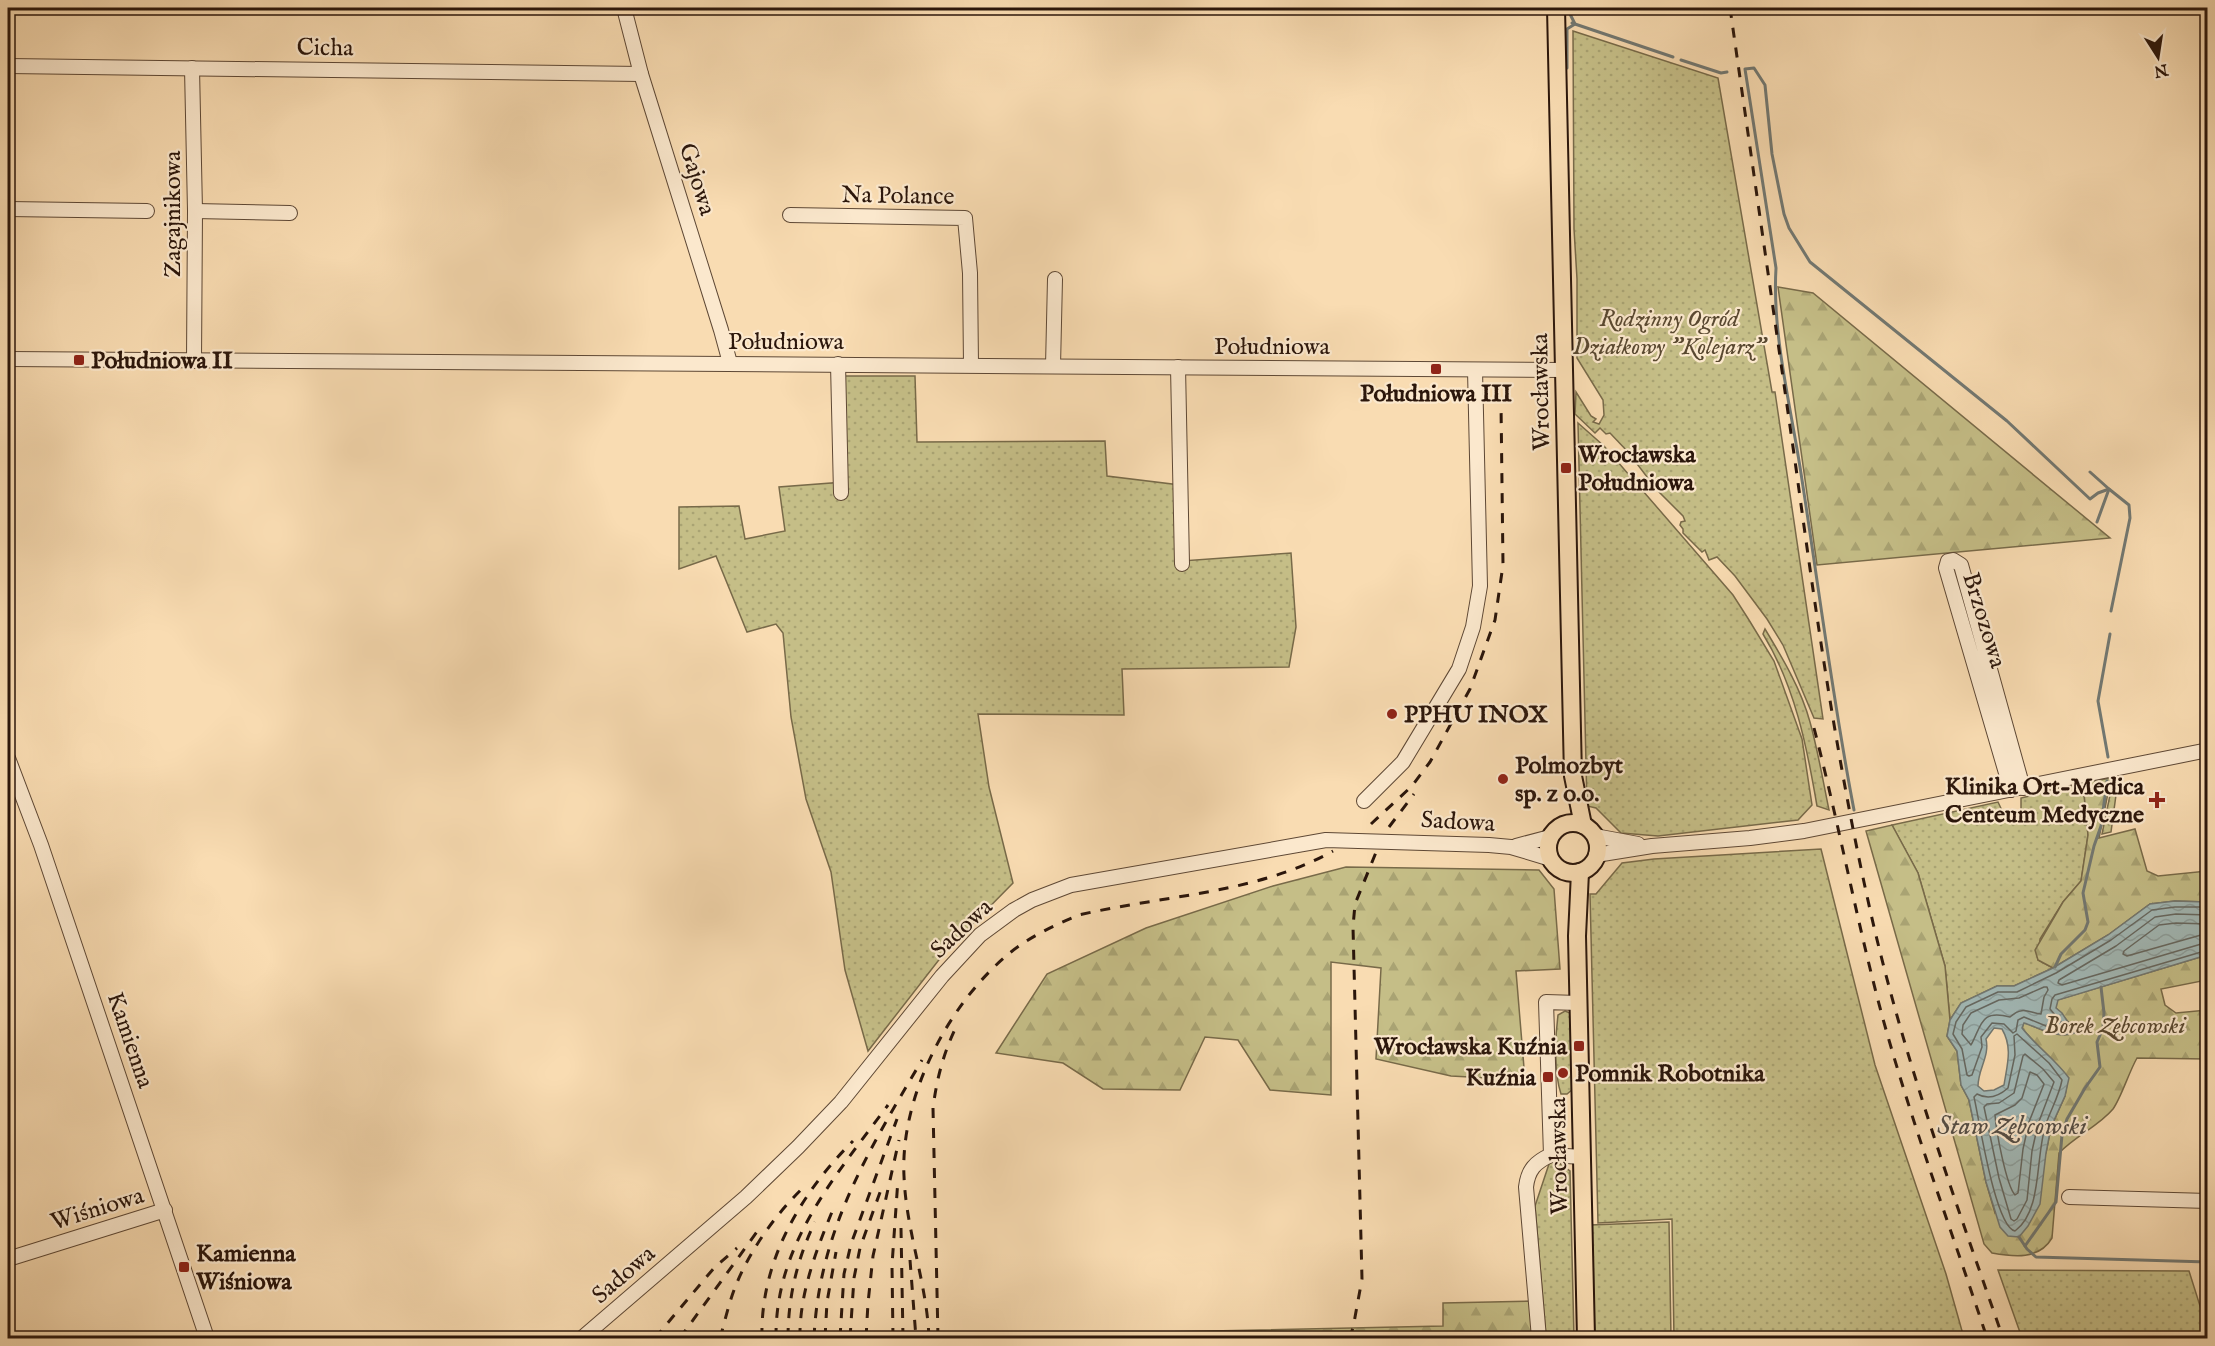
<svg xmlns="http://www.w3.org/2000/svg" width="2215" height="1346" font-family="'IM FELL English',serif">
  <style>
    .green { fill: url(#green-dots); stroke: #786a49; stroke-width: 1.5 }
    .forest { fill: url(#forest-firs); stroke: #786a49; stroke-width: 1.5 }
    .water { fill: url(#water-waves); stroke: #727872; stroke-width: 1.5; fill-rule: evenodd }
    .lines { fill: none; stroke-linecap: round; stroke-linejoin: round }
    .shore { stroke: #666861; stroke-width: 1.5 }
    .stream { stroke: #727872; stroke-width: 3 }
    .minor-casing { stroke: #5e4835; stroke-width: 16 }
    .major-casing { stroke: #2b160b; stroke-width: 20 }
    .minor { stroke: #fbe8cd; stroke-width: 14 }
    .major { stroke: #f9dcb2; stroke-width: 16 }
    .rail { stroke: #2b160b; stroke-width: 3; stroke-dasharray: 10 10; stroke-linecap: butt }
    .poi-dot { fill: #8f2418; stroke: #fbe8cd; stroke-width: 2 }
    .labels { text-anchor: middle; stroke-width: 4.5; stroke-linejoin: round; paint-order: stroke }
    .street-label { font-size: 24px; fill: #2b160b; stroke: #fbe8cd }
    .park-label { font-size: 24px; font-style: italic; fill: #594830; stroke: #fbe8cd }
    .poi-label { font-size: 24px; font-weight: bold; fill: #2b160b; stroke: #fbe8cd; text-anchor: start }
    .water-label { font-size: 26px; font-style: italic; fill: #554f47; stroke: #fbe8cd }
  </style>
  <defs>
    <pattern id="green-dots" width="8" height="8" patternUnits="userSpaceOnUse" patternTransform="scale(1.5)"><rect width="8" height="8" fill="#c5be87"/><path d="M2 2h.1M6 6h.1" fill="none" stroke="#a9a373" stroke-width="1.8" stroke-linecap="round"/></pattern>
    <pattern id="forest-firs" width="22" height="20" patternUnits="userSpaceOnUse" patternTransform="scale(1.5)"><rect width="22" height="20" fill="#c5be87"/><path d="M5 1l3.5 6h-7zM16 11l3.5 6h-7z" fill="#a9a373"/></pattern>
    <pattern id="water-waves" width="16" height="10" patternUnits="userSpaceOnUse" patternTransform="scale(1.5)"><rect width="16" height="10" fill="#a2b9b7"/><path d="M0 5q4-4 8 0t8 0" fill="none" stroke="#8c9e9c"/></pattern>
  </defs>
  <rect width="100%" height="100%" fill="#f9dcb2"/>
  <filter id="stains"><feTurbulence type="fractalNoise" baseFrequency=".00333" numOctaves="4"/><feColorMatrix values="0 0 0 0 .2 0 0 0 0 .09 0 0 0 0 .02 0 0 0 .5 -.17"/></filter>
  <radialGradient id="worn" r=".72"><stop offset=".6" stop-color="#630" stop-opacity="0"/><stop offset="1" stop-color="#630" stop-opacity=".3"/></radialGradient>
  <g class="green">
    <polygon points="1573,31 1718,78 1772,392 1775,392 1823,719 1814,718 1783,645 1767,619 1735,576 1717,557 1709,560 1705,550 1702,552 1683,533 1683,529 1680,525 1681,522 1685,521 1683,516 1657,490 1628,452 1610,433 1606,434 1600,428 1595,433 1575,414 1576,392 1591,416 1596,419 1593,422 1599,424 1604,415 1603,400 1577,358 1577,279 1574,229"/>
    <polygon points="844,376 915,376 917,442 1105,441 1107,476 1180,485 1182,561 1291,553 1296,627 1289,667 1122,669 1124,715 978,714 989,787 1013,883 945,952 868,1051 845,970 831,872 806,799 791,717 783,633 776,624 747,632 716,556 679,569 679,507 739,506 745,539 785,531 779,487 844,482"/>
    <polygon points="1578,423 1604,446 1733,595 1749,620 1774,661 1802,739 1812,805 1798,820 1658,836 1621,833 1596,808 1587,806"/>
    <path d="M 1765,629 C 1783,659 1801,689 1810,722 C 1818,751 1823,781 1829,810 L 1817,806 C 1807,747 1795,686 1763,634 Z"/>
    <polygon points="2083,783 2088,835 2081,881 2063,902 2040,939 2038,960 2053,968 2014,986 1997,986 1961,1003 1950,1020 1945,966 1918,873 1892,825 1998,802 2007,821 2021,820 2021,798"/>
    <polygon points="2110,795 2116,795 2111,832 2102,834"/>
    <polygon points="1821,849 1875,1065 1946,1274 1964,1338 1674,1338 1672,1219 1598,1223 1590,894 1596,894 1622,863 1654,859"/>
    <path d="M 1565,1011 L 1570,1013 L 1572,1017 L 1573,1089 L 1567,1094 L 1561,1094 C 1554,1073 1555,1038 1558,1015 Z"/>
    <polygon points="1551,1158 1570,1171 1574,1338 1546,1338 1535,1206"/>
    <polygon points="1669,1222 1671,1338 1595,1338 1590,1225"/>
    <polygon points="1998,1270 2189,1271 2207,1328 2207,1338 2022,1338"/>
  </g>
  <g class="forest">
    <polygon points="1778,287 1813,293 2110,538 1817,565"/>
    <polygon points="2111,778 2099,838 2135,829 2147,871 2158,876 2207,871 2207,902 2175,901 2150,904 2108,935 2053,968 2038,960 2035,950 2063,902 2081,881 2088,835 2083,783"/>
    <path d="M 1892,825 L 1918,873 L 1945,966 L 1950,1020 L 1947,1036 L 1957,1051 L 1961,1085 L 1969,1100 L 1986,1182 L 1995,1213 L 2046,1153 L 2051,1127 L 2065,1096 L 2068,1078 C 2055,1059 2036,1046 2022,1028 L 2024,1022 C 2039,1029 2057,1039 2074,1033 L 2072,1026 L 2056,1008 L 2057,1000 L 2207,955 L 2207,980 L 2161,989 L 2165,1005 L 2176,1013 L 2207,1010 L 2207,1059 L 2137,1058 C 2129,1072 2121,1098 2113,1109 C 2099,1126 2075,1136 2059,1153 L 2052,1238 C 2039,1260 2014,1257 1992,1253 L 1984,1244 L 1866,831 Z"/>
    <polygon points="1346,867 1539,870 1554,889 1560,969 1516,971 1525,1080 1451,1076 1376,1059 1381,968 1331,962 1331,1095 1270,1090 1238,1040 1205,1037 1180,1090 1103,1089 1063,1063 996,1053 1047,974 1146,928 1273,886"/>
    <polygon points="1533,1301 1535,1338 1162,1338 1162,1332 1443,1326 1443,1303"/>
  </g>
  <path class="water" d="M 2175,901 L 2207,902 L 2207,955 L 2058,1000 L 2056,1008 L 2062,1013 L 2075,1033 C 2057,1039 2040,1028 2024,1023 L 2022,1028 C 2036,1046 2055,1059 2069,1078 L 2065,1096 L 2051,1127 L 2046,1153 L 2040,1204 L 2028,1226 L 2019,1237 L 2008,1236 L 2000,1227 L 1986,1182 L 1969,1100 L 1961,1085 L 1957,1051 L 1947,1036 L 1950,1020 L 1961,1003 L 1997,986 L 2014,986 L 2053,968 L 2108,935 L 2150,904 ZM 1994,1028 L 2002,1029 C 2013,1048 2007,1065 2004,1085 L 1994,1090 L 1984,1091 L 1978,1086 C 1978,1069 1990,1056 1986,1039 Z"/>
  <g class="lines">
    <g class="shore">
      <polyline points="2208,907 2175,907 2152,910 2111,940 2056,973 2017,992 1998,992 1966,1007 1956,1022 1953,1034 1962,1049 1967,1075 1969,1076 1972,1075 1982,1047 1981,1037 1992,1023 2004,1024 2013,1033 2016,1031 2018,1020 2024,1017 2046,1026 2060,1027 2062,1023 2050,1009 2052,999 2055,995 2208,950"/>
      <polyline points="2208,915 2176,914 2155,917 2116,946 2059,980 2058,983 2062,985 2208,942"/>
      <polyline points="2208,924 2176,923 2159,925 2124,951 2123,954 2127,956 2208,933"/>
      <path d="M 2044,987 L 2047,987 L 2048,990 L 2044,997 L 2041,1014 C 2028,1012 2022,1006 2010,1017 C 1980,1009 1982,1025 1971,1045 L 1962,1034 L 1963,1025 L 1971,1013 L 1999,1000 L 2019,998 Z"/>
      <path d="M 2017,1034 L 2049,1063 L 2062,1080 C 2059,1096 2051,1109 2046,1124 C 2035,1155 2043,1211 2015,1231 C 1995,1227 1979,1118 1974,1097 L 1977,1094 C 1988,1100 1999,1096 2008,1088 L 2015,1055 L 2014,1036 Z"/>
      <polygon points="2025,1054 2043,1069 2054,1082 2038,1124 2032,1151 2027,1200 2017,1219 2014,1221 2011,1219 1999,1178 1984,1107 1987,1104 1999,1103 2014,1093 2023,1056"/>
      <path d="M 2030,1072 L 2037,1075 L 2044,1084 L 2029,1122 L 2023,1149 L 2018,1193 L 2015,1195 C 2006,1185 1996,1130 1995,1115 L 2015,1105 L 2022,1098 Z"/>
    </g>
    <g class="stream">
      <polyline points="1567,8 1575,24 1567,29 1567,68"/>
      <polyline points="1572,23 1673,57"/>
      <polyline points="1681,60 1721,73 1727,72"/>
      <polyline points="2090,472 2109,489 2097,522"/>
      <polyline points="2108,757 2098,701 2110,634"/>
      <path d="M 1854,810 C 1832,696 1818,581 1800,467 C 1790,403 1772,333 1776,268 L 1745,69 L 1754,68 L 1765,85 L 1772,154 L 1784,214 L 1789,228 L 1810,262 L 2007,421 L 2090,499 L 2098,493 L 2109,489 L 2129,505 L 2130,518 L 2111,611"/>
      <polyline points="2055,967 2061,954 2085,930 2088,922 2083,893 2094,846 2101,826 2107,781"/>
      <polyline points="2019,1237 2027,1249 2036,1257 2208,1262"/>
      <polyline points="2025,1246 2056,1202 2062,1135 2067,1119 2085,1088 2100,1067 2097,1042 2103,1028 2104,1013 2101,987"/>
      <polyline points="8,1320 17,1338"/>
    </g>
    <g class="minor-casing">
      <g id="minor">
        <polyline points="624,8 641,74 721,330 730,363"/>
        <polyline points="8,66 641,74"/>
        <polyline points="192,68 195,211 194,361"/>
        <polyline points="8,209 147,211"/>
        <polyline points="195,211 290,213"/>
        <polyline points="790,215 965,218 970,273 971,365"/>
        <polyline points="8,359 1564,370"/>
        <polyline points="838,364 841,493"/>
        <polyline points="1053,366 1055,279"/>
        <polyline points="1178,367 1182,564"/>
        <polyline points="8,758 41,845 207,1338"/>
        <polyline points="2011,790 1946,568 1948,561 1953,560 1961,565 2023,788"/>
        <polyline points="1364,801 1403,762 1459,669 1473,627 1480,586 1475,370"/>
        <polyline points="1595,836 1638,844"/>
        <polyline points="1516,846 1550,837"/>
        <polyline points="1596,855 1652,846 1750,838 1804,831 2208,750"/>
        <polyline points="1578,1003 1546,1002 1551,1155 1582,1157"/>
        <polyline points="2069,1197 2208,1201"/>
        <polyline points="8,1259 165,1210"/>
        <polyline points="582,1338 746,1197 798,1147 841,1102 942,976 980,935 1014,910 1032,900 1071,885 1326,840 1489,845 1511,847 1551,859"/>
        <path d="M 1539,1338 L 1526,1187 C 1528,1170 1535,1162 1551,1155"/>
      </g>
    </g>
    <g class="major-casing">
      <g id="major">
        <polyline points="1556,8 1573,776 1583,825"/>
        <circle cx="1573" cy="848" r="25"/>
        <polyline points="1580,872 1577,936 1586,1338"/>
      </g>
    </g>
    <use href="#minor" class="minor"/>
    <use href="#major" class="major"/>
    <g class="rail">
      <path d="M 1730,8 C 1752,161 1774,315 1796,468 C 1817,622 1839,776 1874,927 C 1907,1067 1956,1203 2003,1338"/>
      <path d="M 1814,728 C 1839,824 1857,923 1883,1019 C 1913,1127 1952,1232 1987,1338"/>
      <polyline points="1371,824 1412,786 1430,762 1470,689 1495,620 1503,565 1501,404"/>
      <polyline points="1389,827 1414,794"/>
      <polyline points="901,1228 903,1338"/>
      <polyline points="910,1260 916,1338"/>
      <polyline points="655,1338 714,1268 737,1248"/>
      <polyline points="680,1338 759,1229"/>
      <path d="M 720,1338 C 725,1321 729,1302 736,1285 C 751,1248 778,1211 807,1184"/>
      <path d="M 762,1338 C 760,1262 800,1194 853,1141"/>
      <path d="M 776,1338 C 775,1244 835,1177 888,1105"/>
      <path d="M 788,1338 C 788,1298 797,1259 815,1222"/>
      <path d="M 800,1338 C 799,1294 817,1248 834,1207"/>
      <path d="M 814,1338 C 819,1230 869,1150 922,1060"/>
      <polyline points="825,1338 827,1302 836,1252"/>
      <polyline points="840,1338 844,1274 851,1244 897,1119"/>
      <polyline points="850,1338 854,1278 860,1248 883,1184"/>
      <polyline points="866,1338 868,1303 873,1256 899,1140"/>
      <polyline points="893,1338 892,1265 898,1179"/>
      <path d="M 929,1338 C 927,1283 906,1231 904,1176 C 900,1096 949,1002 1011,952 C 1031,936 1055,925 1079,915 C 1164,895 1256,894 1333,851"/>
      <path d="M 938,1338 L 933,1108 C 937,1077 944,1051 958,1023"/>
      <polyline points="1349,1338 1353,1328 1362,1279 1353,927 1355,904 1379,845"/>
    </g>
  </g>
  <g class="poi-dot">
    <rect x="73" y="354" width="12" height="12" rx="3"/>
    <rect x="1430" y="363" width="12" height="12" rx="3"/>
    <rect x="1560" y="462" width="12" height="12" rx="3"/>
    <circle cx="1392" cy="714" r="6"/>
    <circle cx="1503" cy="779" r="6"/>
    <path d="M2154 791h6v6h6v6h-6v6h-6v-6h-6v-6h6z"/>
    <rect x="1573" y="1040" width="12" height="12" rx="3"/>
    <circle cx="1563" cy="1073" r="6"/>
    <rect x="1542" y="1071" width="12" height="12" rx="3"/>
    <rect x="178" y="1261" width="12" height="12" rx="3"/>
  </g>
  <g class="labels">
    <g class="street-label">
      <text transform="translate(325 47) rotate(1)" y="8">Cicha</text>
      <text transform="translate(698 179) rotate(73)" y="8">Gajowa</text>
      <text transform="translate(898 195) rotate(1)" y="8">Na Polance</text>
      <text transform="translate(172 214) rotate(-90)" y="8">Zagajnikowa</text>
      <text x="786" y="349">Południowa</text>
      <text x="1272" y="354">Południowa</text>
      <text transform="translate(1540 392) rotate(-91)" y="8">Wrocławska</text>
      <text transform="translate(1985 620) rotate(73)" y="8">Brzozowa</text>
      <text transform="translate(1458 821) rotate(3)" y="8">Sadowa</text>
      <text transform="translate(961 928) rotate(-43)" y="8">Sadowa</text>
      <text transform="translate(131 1040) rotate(71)" y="8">Kamienna</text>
      <text transform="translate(1558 1156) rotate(-91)" y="8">Wrocławska</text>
      <text transform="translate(97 1208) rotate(-17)" y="8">Wiśniowa</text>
      <text transform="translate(623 1274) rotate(-41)" y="8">Sadowa</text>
    </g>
    <g class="park-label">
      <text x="1669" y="326">Rodzinny Ogród<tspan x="1669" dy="28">Działkowy "Kolejarz"</tspan></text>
      <text x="2115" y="1033">Borek Zębcowski</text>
    </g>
    <g class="poi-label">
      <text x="91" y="368">Południowa II</text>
      <text x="1436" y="401" text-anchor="middle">Południowa III</text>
      <text x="1578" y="462">Wrocławska<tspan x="1578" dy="28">Południowa</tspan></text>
      <text x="1404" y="722">PPHU INOX</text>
      <text x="1515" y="773">Polmozbyt<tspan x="1515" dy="28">sp. z o.o.</tspan></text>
      <text x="2144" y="794" text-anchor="end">Klinika Ort-Medica<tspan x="2144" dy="28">Centeum Medyczne</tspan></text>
      <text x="1567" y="1054" text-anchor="end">Wrocławska Kuźnia</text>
      <text x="1575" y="1081">Pomnik Robotnika</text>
      <text x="1536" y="1085" text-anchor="end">Kuźnia</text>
      <text x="196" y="1261">Kamienna<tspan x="196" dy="28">Wiśniowa</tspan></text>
    </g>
    <g class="water-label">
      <text x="2012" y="1134">Staw Zębcowski</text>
    </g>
  </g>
  <rect width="2215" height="1346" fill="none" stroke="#f9dcb2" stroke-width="30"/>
  <rect x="9" y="9" width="2197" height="1328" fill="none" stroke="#2b160b" stroke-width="3"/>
  <rect x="15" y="15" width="2185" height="1316" fill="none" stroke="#2b160b" stroke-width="1.5"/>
  <g transform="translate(2158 57) rotate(168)" stroke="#fbe8cd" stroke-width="4.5" paint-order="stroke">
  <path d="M0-4.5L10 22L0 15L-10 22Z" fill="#2b160b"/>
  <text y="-9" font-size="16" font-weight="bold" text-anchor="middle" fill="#2b160b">N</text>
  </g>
  <rect width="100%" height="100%" filter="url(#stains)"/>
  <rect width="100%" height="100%" fill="url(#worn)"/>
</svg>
